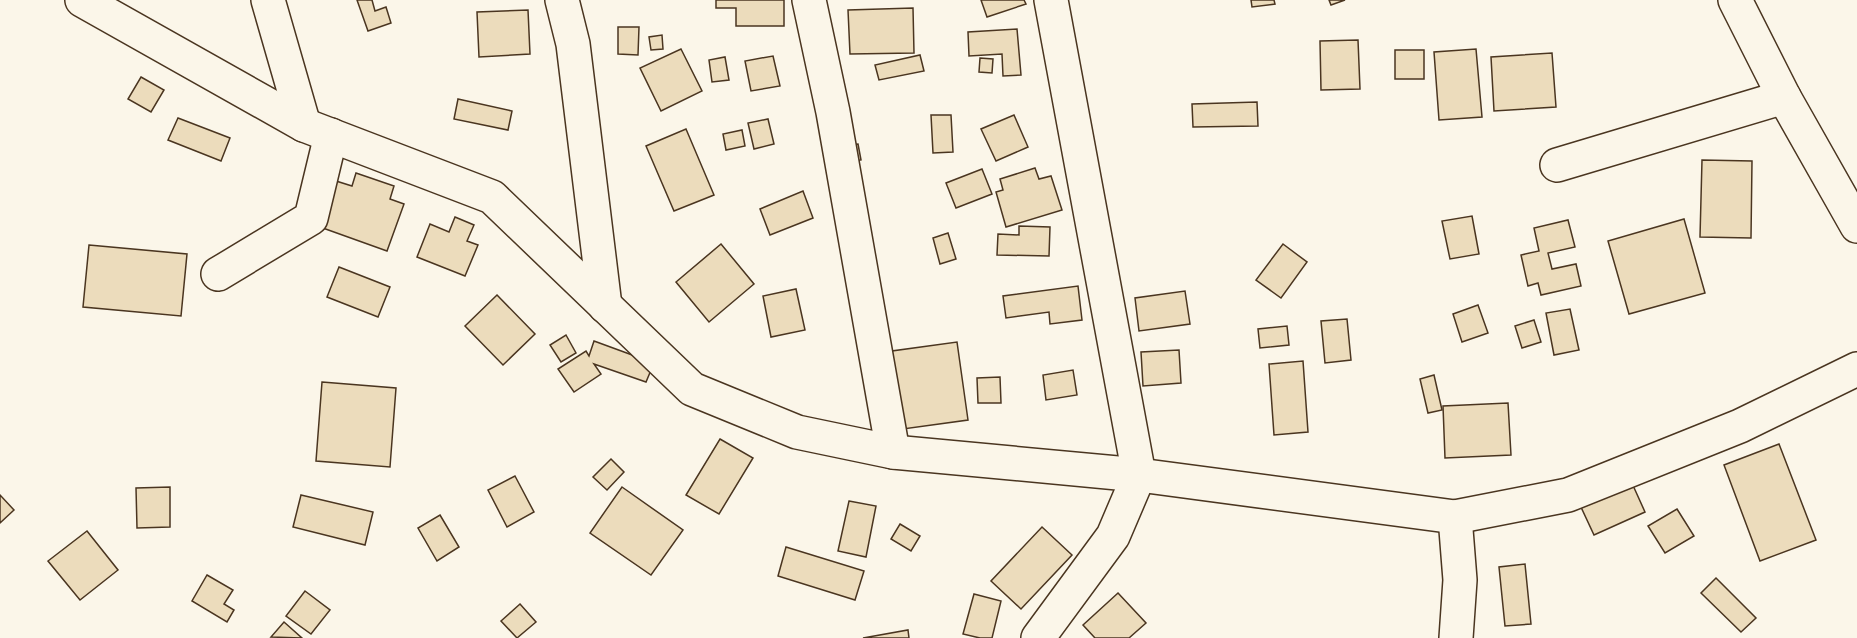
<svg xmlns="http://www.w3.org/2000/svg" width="1857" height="638" font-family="'PT Sans Narrow',sans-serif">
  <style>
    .building { fill: #ecdcbc; stroke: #4a3520; stroke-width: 1.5 }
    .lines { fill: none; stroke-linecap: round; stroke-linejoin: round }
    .minor-casing { stroke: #4a3520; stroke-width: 36 }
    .minor { stroke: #fbf6e9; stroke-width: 33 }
  </style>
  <rect width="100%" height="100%" fill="#fbf6e9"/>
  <g class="building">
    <polygon points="357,0 372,0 375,11 386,7 391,23 368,31"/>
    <polygon points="716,0 784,0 784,26 736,26 736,8 716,8"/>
    <polygon points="981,0 1024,0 1026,4 987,17"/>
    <polygon points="1251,0 1274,0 1275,4 1252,7"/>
    <polygon points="1329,0 1345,0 1331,5"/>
    <polygon points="913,8 914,53 850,54 848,10"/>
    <polygon points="528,10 530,54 479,57 477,12"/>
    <polygon points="618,27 639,27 638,55 618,54"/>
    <polygon points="1017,29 1021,75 1003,76 1002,54 969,56 968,32"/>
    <polygon points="662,35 663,49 651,50 649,37"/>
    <polygon points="1358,40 1360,89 1321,90 1320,41"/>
    <polygon points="681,49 702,91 661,111 640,68"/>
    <polygon points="1476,49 1482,117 1439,120 1434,52"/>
    <rect x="1395" y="50" width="29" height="29"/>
    <polygon points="1552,53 1556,107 1494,111 1491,57"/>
    <polygon points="920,55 924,71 879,80 875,65"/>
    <polygon points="773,56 780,86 751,91 745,61"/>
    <polygon points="725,57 729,80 712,82 709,60"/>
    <polygon points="980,58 993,59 992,73 979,72"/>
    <polygon points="141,77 164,90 151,112 128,99"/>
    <polygon points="458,99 512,111 508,130 454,119"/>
    <polygon points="1257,102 1258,126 1193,127 1192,104"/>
    <polygon points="931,115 951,115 953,152 933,153"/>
    <polygon points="1014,115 1028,147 996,161 981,129"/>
    <polygon points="178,118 230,138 221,161 168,140"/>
    <polygon points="768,119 774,144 754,149 748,123"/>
    <polygon points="686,129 714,195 674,211 646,146"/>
    <polygon points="742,130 745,146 726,150 723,134"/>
    <polygon points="858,144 861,160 848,162 846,145"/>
    <polygon points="1702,160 1752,161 1751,238 1700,237"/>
    <polygon points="1035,168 1039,179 1051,176 1062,210 1006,227 996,192 1003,190 1000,179"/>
    <polygon points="982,169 992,194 956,208 946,183"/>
    <polygon points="356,173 394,186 390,199 404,204 387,251 320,227 336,181 352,186"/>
    <polygon points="803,191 813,218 770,235 760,209"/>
    <polygon points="1472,216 1479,254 1450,259 1442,221"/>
    <polygon points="455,217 474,225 467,241 478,245 465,276 417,257 430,224 449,232"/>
    <polygon points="1684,219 1705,293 1629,314 1608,241"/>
    <polygon points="1568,220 1575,247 1548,253 1552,269 1576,264 1581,286 1541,295 1538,283 1528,286 1521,255 1539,251 1534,228"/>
    <polygon points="1019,226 1050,227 1049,256 997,255 998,234 1019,235"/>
    <polygon points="948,233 956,259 940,264 933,238"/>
    <polygon points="721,244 754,284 709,322 676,282"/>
    <polygon points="1283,244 1307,262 1281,298 1256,280"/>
    <polygon points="89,245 187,254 181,316 83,307"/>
    <polygon points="339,267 390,287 378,317 327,297"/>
    <polygon points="1078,286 1082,320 1050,324 1049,312 1006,318 1003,296"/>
    <polygon points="796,289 805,330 771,337 763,296"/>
    <polygon points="1185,291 1190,324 1139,331 1135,298"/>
    <polygon points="497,295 535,334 503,365 465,326"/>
    <polygon points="1478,305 1488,333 1462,342 1453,314"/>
    <polygon points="1570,309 1579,350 1554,355 1546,313"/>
    <polygon points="1347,319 1351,360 1325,363 1321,321"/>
    <polygon points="1534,320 1541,342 1522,348 1515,326"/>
    <polygon points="1287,326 1289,345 1260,348 1258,329"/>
    <polygon points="566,335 576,353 561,362 550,345"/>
    <polygon points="594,341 654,363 646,382 594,364 601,374 574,392 558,369 586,351 589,356"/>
    <polygon points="957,342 968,420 903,429 892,351"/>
    <polygon points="1179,350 1181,383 1143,386 1141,352"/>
    <polygon points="1303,361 1308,432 1274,435 1269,364"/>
    <polygon points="1073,370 1077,395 1046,400 1043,375"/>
    <polygon points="1434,375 1442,410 1428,413 1420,379"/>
    <polygon points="1000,377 1001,403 978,403 977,378"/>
    <polygon points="322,382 396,388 390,467 316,461"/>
    <polygon points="1508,403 1511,455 1445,458 1443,406"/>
    <polygon points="720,439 753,458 719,514 686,495"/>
    <polygon points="1779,444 1816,540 1760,561 1724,465"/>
    <polygon points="611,459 624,472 607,490 593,477"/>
    <polygon points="515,476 534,512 507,527 488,490"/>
    <polygon points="1631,481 1645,512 1594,535 1580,505"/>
    <polygon points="170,487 170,527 137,528 136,488"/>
    <polygon points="622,487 683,530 651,575 590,533"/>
    <polygon points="0,495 14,510 0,523"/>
    <polygon points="301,495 373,512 365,545 293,527"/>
    <polygon points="849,501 876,506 866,557 838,551"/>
    <polygon points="1677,509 1694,536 1665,553 1648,526"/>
    <polygon points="440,515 459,547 437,561 418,528"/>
    <polygon points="900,524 920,536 911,551 891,539"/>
    <polygon points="1042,527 1072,555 1021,609 991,581"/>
    <polygon points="87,531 118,570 80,600 48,561"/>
    <polygon points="786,547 864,571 855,600 778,576"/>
    <polygon points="1525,564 1531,624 1505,626 1499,567"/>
    <polygon points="207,575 233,590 224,604 234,610 227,622 192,601"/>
    <polygon points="1716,578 1756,618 1741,632 1701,593"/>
    <polygon points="305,591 330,610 311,634 286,616"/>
    <polygon points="1118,593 1146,623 1129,638 1095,638 1083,625"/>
    <polygon points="974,594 1001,601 992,638 980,638 963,634"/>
    <polygon points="520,604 536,622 517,638 501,621"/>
    <polygon points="284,622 302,638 271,637"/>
    <polygon points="908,630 909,638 863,638"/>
  </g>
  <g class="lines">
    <g class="minor-casing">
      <g id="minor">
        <polyline points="82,0 304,125 492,197 692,389 797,432 893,452 1139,475 1455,517 1568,495 1740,426 1857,369"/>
        <polyline points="268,0 304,125"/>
        <polyline points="562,0 573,44 605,306"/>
        <polyline points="809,0 833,112 893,452"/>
        <polyline points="1735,0 1784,97 1857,226"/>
        <polyline points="1557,165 1784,97"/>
        <polyline points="218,274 311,218 331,135"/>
        <polyline points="1455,517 1460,580 1456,638"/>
        <polyline points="1038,638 1113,536 1139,475 1051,0"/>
      </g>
    </g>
    <use href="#minor" class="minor"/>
  </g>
</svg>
